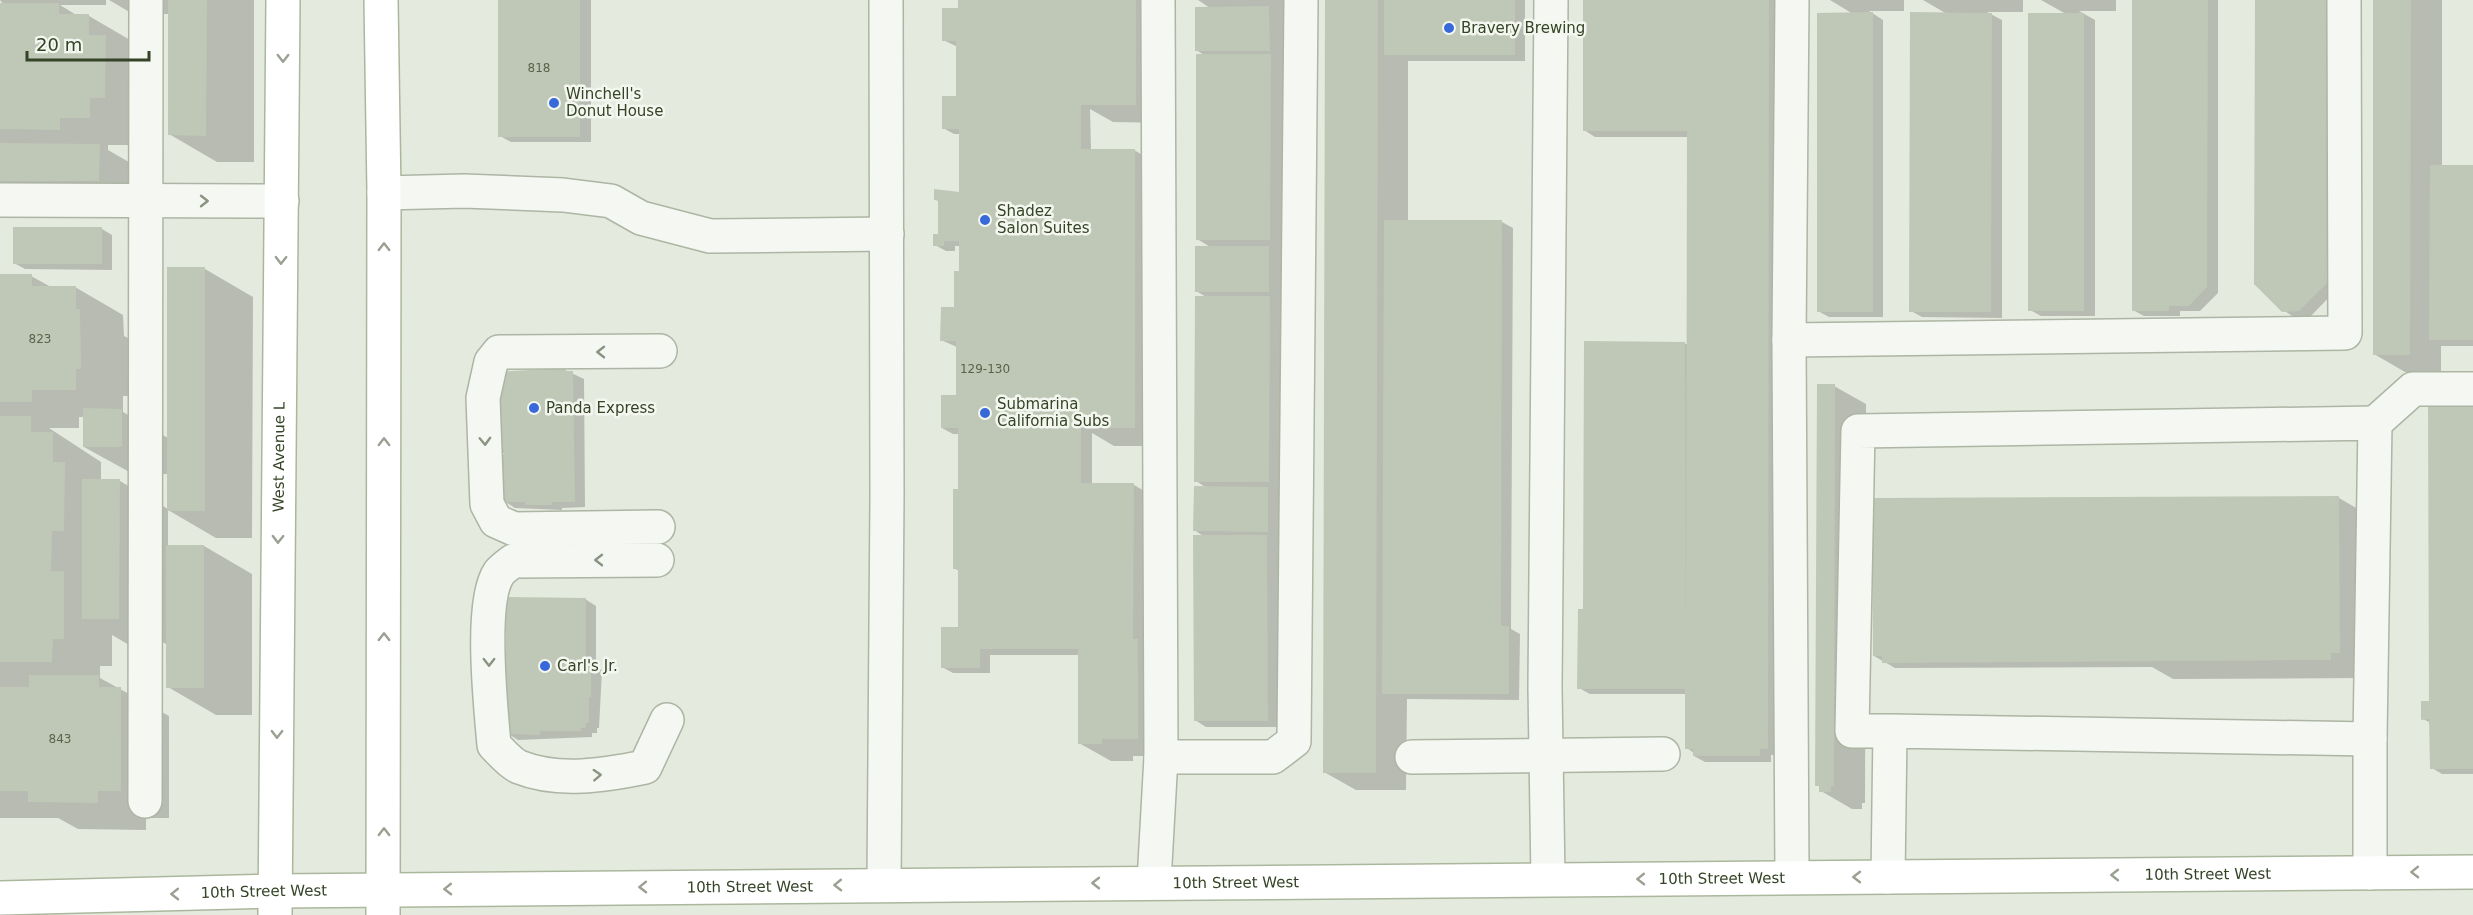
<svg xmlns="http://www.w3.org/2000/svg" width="2473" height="915" font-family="'DejaVu Sans',sans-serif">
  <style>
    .shadow { fill: #0003; fill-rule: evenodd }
    .building { fill: #bfc8b6 }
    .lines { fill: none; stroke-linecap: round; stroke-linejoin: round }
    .minor-casing { stroke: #adb5a4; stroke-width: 36 }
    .major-casing { stroke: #abb79d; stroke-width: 36 }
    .minor { stroke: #f5f8f2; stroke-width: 33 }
    .major { stroke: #fff; stroke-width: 33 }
    .oneway { stroke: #9aa192 }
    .oneway2 { stroke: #8b9482 }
    .poi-dot { fill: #3869db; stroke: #f4f7ef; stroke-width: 2 }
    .labels { text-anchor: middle; stroke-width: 5; stroke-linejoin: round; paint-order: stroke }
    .number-label { font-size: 12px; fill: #58644a }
    .poi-label { font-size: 15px; fill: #354326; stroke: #f4f7ef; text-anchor: start }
    .street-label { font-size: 15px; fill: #354326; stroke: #f4f7ef }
  </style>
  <rect width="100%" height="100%" fill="#e5eadf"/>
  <g class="shadow">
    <polygon points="0,0 106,0 106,5 60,5 78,16 89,16 137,44 137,145 108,145 108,150 148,173 147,208 0,208 0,5 4,5"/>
    <polygon points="109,0 254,0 254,162 217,162 169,134 169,14 133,14"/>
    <polygon points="500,0 591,0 591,142 511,142 500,136"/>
    <polygon points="960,0 1167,0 1167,123 1113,122 1090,109 1091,150 1134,150 1166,169 1166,446 1114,446 1092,433 1092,484 1134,485 1165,503 1169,756 1133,756 1133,761 1111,761 1079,743 1081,655 990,655 990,673 953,673 942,667 959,629 959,571 954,568 960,491 960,434 953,434 942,428 957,397 957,347 941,340 956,309 960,273 960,246 955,246 955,251 946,251 935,245 939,235 939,202 935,199 960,194 960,134 954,134 943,128 958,98 958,47 943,40 960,9"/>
    <polygon points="1198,0 1302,0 1299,549 1278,549 1279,727 1206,727 1195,720 1205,537 1194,530 1207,488 1196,481 1208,298 1196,291 1212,248 1197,239 1206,56 1196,50 1210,8"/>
    <polygon points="1326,0 1525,0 1525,61 1408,61 1408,222 1502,222 1513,228 1511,629 1520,634 1519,700 1407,699 1406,790 1356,790 1324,772"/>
    <polygon points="1584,0 1780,0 1778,755 1771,755 1771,762 1705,762 1694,756 1694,753 1687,748 1687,694 1590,694 1579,688 1585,611 1684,343 1688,345 1688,137 1595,137 1584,130"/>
    <polygon points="1830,0 1904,0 1904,11 1869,11 1883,20 1883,317 1829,317 1818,311 1853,14"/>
    <polygon points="1923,0 2023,0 2023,12 1987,12 2002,20 2002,318 1922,317 1911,311 1947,14"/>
    <polygon points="2041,0 2116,0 2116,11 2079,11 2095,20 2095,316 2041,316 2030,310 2066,14"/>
    <polygon points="2134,0 2218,0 2218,293 2200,311 2180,311 2180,316 2144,316 2133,310"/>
    <polygon points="2256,0 2338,0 2337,289 2311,316 2294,317 2283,310"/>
    <polygon points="2375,0 2442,0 2442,166 2473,166 2473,346 2441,346 2441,372 2405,372 2374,354"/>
    <polygon points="102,229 112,235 112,270 25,269 14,263"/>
    <path d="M 205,269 L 253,297 L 252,538 L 216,538 L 168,510 L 168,546 L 204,546 L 252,574 L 252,715 L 216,715 L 168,687 L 173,648 L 129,623 L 129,626 L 163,646 L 131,646 L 112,635 L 112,666 L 100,666 L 100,678 L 169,716 L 169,818 L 146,818 L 146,830 L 78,829 L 58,818 L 0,818 L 0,276 L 31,276 L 51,287 L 75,287 L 123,315 L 124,336 L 128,338 L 129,396 L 123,396 L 123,412 L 168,438 ZM 79,417 L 84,417 L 84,447 L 133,474 L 168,474 L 168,509 L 120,481 L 101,480 L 101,462 L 49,428 L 79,428 Z"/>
    <polygon points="565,370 584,379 585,507 562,508 562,510 515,508 504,501 507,455 496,449"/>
    <polygon points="1834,386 1866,404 1865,803 1862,803 1862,809 1852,809 1821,791"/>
    <polygon points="2473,407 2473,774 2442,774 2432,768 2431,723 2423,719 2431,702"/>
    <polygon points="2339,498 2370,516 2362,678 2173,679 2152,667 1895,668 1874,656"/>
    <polygon points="585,599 596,606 596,667 602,670 599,728 597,728 597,733 592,733 592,737 518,740 507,733 509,678 503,675 507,653"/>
  </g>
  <g class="building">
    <polygon points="168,0 207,0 206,136 168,135"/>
    <rect x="498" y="0" width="82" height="137"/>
    <polygon points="958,0 1136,0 1136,105 1081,105 1081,149 1135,149 1135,428 1081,428 1081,483 1134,483 1133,639 1138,639 1138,739 1102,739 1102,744 1078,744 1078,649 980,649 980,668 941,668 941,627 958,627 958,569 953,569 953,489 958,489 958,428 941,428 941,395 956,395 956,341 940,341 941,307 954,307 954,271 959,271 959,241 944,241 944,246 933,246 933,234 938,234 938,200 934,200 934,189 959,192 959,129 942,129 942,96 956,96 956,41 942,41 942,8 958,8"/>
    <polygon points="1325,0 1378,0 1376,773 1323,773"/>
    <rect x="1384" y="0" width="131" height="55"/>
    <polygon points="1583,0 1769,0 1768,749 1760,749 1760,756 1693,756 1693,749 1685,749 1685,689 1577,689 1578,609 1583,609 1584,341 1685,342 1686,653 1687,131 1583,131"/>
    <polygon points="2132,0 2208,0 2207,287 2189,306 2169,306 2169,311 2132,311"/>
    <polygon points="2255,0 2328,0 2327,283 2299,311 2282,312 2254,284"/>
    <polygon points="2373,0 2411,0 2410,355 2373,355"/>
    <polygon points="0,3 59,3 59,14 89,14 89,35 106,35 105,98 90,98 90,118 60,118 60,130 0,129"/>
    <polygon points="1269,6 1270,51 1195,51 1195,7"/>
    <polygon points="1873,12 1873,312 1817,312 1817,13"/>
    <polygon points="1910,12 1992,13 1991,312 1909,312"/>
    <rect x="2028" y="13" width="56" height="298"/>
    <polygon points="1196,54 1271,54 1270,240 1196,240"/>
    <polygon points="0,143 100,144 99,181 0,181"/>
    <polygon points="2430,165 2473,165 2473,340 2429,340"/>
    <polygon points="1384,220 1502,220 1501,626 1509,626 1509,694 1382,694"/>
    <rect x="13" y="227" width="89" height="37"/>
    <rect x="1195" y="246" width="74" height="46"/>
    <rect x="167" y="267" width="38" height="244"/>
    <polygon points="0,274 32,274 32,286 76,286 76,309 80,309 81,369 76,369 76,390 32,390 32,402 0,402"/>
    <polygon points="1195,296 1270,296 1269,482 1194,482"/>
    <polygon points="565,368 565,371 573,371 575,502 552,502 552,505 525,505 525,502 503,502 501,454 504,454 504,450 494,450 494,372"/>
    <polygon points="1817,384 1835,384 1834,786 1831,786 1831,792 1819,792 1819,786 1815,786"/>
    <polygon points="2428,405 2473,405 2473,769 2430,769 2429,719 2421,720 2421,701 2429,701"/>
    <polygon points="83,408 122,409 122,447 83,447"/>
    <polygon points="0,416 31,416 31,432 53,432 53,462 65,462 64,531 52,531 51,571 64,571 64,639 53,639 52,662 0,662"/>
    <polygon points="82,479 120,479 119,619 82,619"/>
    <polygon points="1194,486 1268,487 1268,532 1193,531"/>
    <polygon points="2339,496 2340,653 2331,653 2331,660 1882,663 1882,656 1873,656 1872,498"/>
    <polygon points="1193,535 1267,535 1268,721 1194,721"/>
    <rect x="166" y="545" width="38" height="143"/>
    <polygon points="506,597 586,598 586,663 591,663 591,697 589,697 589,723 586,723 586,728 581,728 581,731 540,731 540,735 506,734 504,695 507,695 507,675 502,675 501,652 506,652"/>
    <polygon points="29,675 99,675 99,687 121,687 121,791 98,791 98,803 28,802 28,791 0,791 0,687 29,687"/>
  </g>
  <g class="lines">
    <g class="minor-casing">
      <g id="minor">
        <polyline points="1792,0 1789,340 2345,333 2344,0"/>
        <polyline points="384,193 464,191 563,195 611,201 641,218 710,236 887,234"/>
        <polyline points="0,200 282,201"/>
        <polyline points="1789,340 1792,877"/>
        <polyline points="2375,423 2413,389 2473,389"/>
        <polyline points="658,527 514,529 496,521 487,504 483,398 491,362 499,352 660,351"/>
        <path d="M 657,560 L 513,561 C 509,564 502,569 499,573 C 479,602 491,709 494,745 C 501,752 510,763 519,767 C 559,783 605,775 645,767 L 667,720"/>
        <polyline points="2370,739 2370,873"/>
        <polyline points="1161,757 1273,757 1294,741 1301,0"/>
        <polyline points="1412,757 1663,754"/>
        <polyline points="145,801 146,0"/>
        <polyline points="1888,877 1890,731 1852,731 1858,431 2375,423 2370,739 1890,731"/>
        <polyline points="1548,879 1545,688 1551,0"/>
        <polyline points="1154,882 1161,757 1158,0"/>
        <polyline points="884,884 887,496 886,0"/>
      </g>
    </g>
    <g class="major-casing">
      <g id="major">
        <polyline points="381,0 384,193 383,915"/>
        <path id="s1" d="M 0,898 L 275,891 L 2473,872"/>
        <path id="s2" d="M 275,915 L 283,0"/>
      </g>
    </g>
    <use href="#minor" class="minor"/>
    <use href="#major" class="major"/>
  </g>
  <defs><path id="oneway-chevron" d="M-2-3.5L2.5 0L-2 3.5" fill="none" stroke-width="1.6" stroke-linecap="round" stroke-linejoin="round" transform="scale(1.5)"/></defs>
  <g class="oneway">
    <use href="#oneway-chevron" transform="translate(283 58) rotate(90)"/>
    <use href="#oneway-chevron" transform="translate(384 247) rotate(-90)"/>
    <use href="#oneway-chevron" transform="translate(281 260) rotate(91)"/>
    <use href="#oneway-chevron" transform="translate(384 442) rotate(-90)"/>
    <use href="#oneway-chevron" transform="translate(278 539) rotate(91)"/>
    <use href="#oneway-chevron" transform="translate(384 637) rotate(-90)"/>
    <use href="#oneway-chevron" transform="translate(277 734) rotate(91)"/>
    <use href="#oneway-chevron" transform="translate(384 832) rotate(-90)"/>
    <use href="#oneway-chevron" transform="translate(2415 872) rotate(179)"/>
    <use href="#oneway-chevron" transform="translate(2115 875) rotate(180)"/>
    <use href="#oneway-chevron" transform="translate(1857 877) rotate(180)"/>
    <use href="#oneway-chevron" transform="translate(1641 879) rotate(179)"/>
    <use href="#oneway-chevron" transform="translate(1096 883) rotate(180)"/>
    <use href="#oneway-chevron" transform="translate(838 885) rotate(179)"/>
    <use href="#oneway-chevron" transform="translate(643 887) rotate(179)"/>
    <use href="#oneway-chevron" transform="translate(448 889) rotate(179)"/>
    <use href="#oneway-chevron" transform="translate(175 894) rotate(179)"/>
  </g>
  <g class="oneway2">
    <use href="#oneway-chevron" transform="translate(204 201)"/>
    <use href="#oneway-chevron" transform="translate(601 352) rotate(180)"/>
    <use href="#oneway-chevron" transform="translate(485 441) rotate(88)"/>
    <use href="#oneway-chevron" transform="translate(599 560) rotate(180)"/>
    <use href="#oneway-chevron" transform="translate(489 662) rotate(90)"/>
    <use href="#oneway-chevron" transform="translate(597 775) rotate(-3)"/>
  </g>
  <g class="poi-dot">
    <circle cx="1449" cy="28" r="6"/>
    <circle cx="554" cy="103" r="6"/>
    <circle cx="985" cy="220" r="6"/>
    <circle cx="534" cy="408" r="6"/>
    <circle cx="985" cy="413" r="6"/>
    <circle cx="545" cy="666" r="6"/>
  </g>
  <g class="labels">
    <g class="number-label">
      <text x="539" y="72">818</text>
      <text x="40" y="343">823</text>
      <text x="985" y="373">129-130</text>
      <text x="60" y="743">843</text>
    </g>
    <g class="poi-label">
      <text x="1461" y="33">Bravery Brewing</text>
      <text x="566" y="99">Winchell's<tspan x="566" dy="17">Donut House</tspan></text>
      <text x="997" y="216">Shadez<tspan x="997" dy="17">Salon Suites</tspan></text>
      <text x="997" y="409">Submarina<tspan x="997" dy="17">California Subs</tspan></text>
      <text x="546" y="413">Panda Express</text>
      <text x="557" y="671">Carl's Jr.</text>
    </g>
    <g class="street-label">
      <text dy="5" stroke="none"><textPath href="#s2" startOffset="458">West Avenue L</textPath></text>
      <text dy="5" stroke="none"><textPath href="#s1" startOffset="2208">10th Street West</textPath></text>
      <text dy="5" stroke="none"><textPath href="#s1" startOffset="1722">10th Street West</textPath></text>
      <text dy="5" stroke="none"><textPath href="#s1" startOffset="1236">10th Street West</textPath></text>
      <text dy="5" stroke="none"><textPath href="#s1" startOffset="750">10th Street West</textPath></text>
      <text dy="5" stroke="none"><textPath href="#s1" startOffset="264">10th Street West</textPath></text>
    </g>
  </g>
  <path d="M27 51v9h122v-9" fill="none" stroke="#354326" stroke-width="3"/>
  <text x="36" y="51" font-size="18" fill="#354326" stroke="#f4f7ef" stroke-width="4.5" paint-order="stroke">20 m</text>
</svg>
